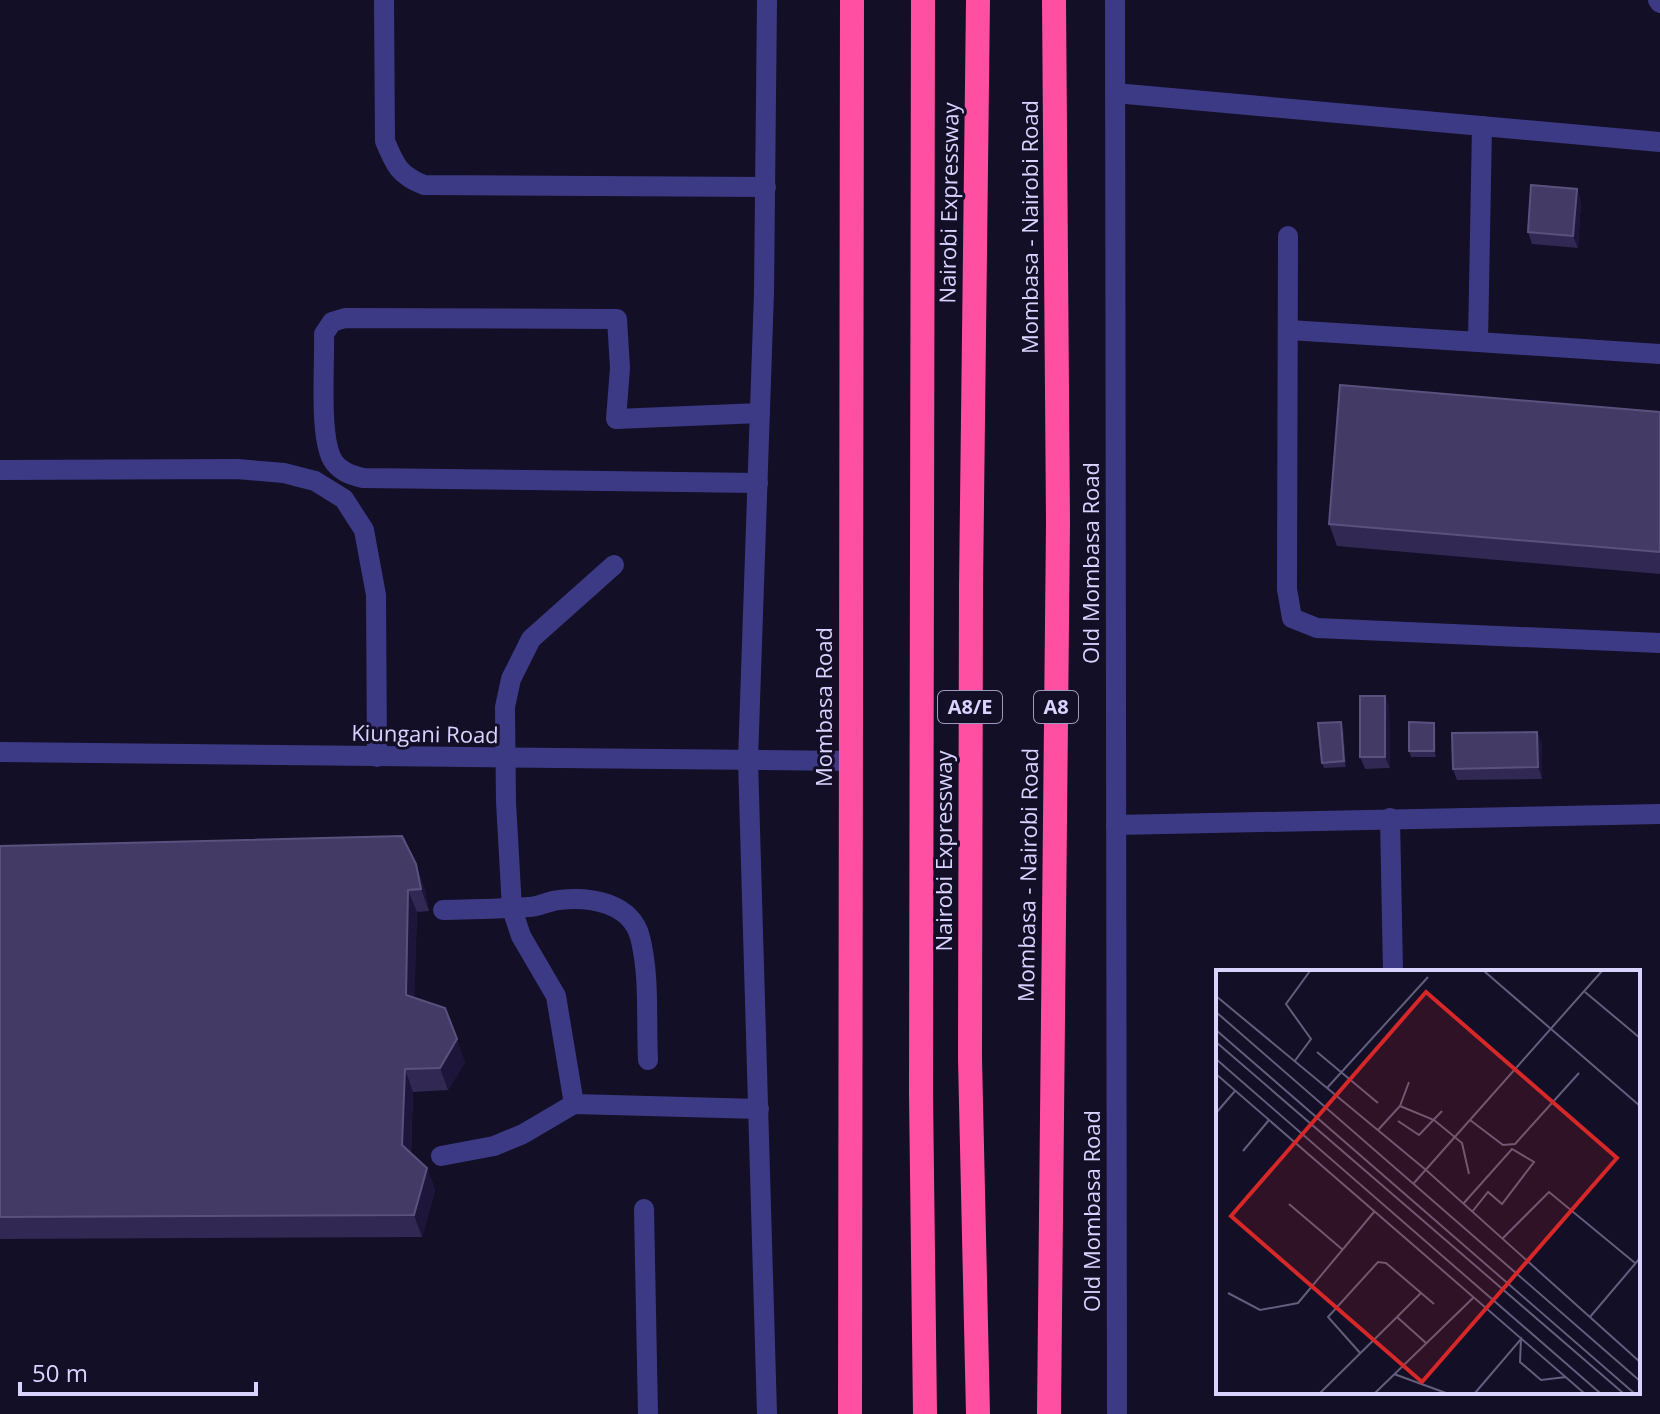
<svg xmlns="http://www.w3.org/2000/svg" width="1660" height="1414" font-family="'Open Sans',sans-serif">
  <style>
    .lines { fill: none; stroke-linecap: round; stroke-linejoin: round }
    .minor { stroke: #3d3a85; stroke-width: 20 }
    .highway { stroke: #ff4fa3; stroke-width: 24 }
    .wall { fill: #312854 }
    .shaded-wall { fill: #1d163a }
    .building { fill: #433a66; stroke: #5a527e; stroke-width: 2 }
    .labels { text-anchor: middle; stroke-width: 6; stroke-linejoin: round; paint-order: stroke }
    .shield { fill: #130f26; stroke: #9e99be; stroke-width: 2 }
    .shield-label { font-size: 20px; font-weight: bold; fill: #d9d4ff }
    .street-label { font-size: 22px; fill: #d9d4ff; stroke: #130f26 }
    .inset-road { fill: none; stroke: #625e7d; stroke-width: 2 }
    .view { fill: #d62828; fill-opacity: 0.15; stroke: #d62828; stroke-width: 4 }
    .inset-edge { fill: none; stroke: #d9d4ff; stroke-width: 4 }
  </style>
  <rect width="100%" height="100%" fill="#130f26"/>
  <g class="lines">
    <g class="minor">
      <path d="M 384,0 L 385,141 C 395,165 399,175 424,185 L 766,187"/>
      <polyline points="767,0 764,292 748,760 767,1414"/>
      <polyline points="1115,0 1117,1414"/>
      <polyline points="1658,0 1660,3"/>
      <polyline points="1115,93 1660,142"/>
      <polyline points="1288,236 1287,589 1292,618 1317,628 1660,643"/>
      <polyline points="1289,330 1478,342 1482,126"/>
      <polyline points="1478,342 1660,354"/>
      <polyline points="0,470 237,469 284,473 315,481 344,499 364,530 376,595 377,757"/>
      <path d="M 758,483 L 363,478 C 350,475 339,471 332,459 C 319,434 325,365 324,334 L 332,322 L 345,318 L 617,319 L 620,368 L 616,419 L 760,413"/>
      <path d="M 0,752 C 283,756 567,757 850,761"/>
      <polyline points="1390,818 1393,972"/>
      <polyline points="1116,825 1660,814"/>
      <path d="M 443,910 C 472,909 501,909 529,907 C 539,907 548,901 559,900 C 590,896 631,903 640,937 C 650,976 646,1020 648,1060"/>
      <polyline points="574,1104 556,996 521,936 512,909 506,802 505,707 511,679 531,639 614,565"/>
      <polyline points="441,1156 494,1146 523,1134 574,1104 759,1109"/>
      <polyline points="644,1209 648,1414"/>
    </g>
    <g class="highway">
      <polyline points="923,0 921,1093 925,1414"/>
      <polyline points="850,1414 852,0"/>
      <polyline points="978,1414 970,1058 971,587 978,0"/>
      <polyline points="1049,1414 1058,523 1054,0"/>
    </g>
  </g>
  <g class="wall">
    <polygon points="1577,189 1581,201 1578,248 1532,244 1528,232"/>
    <polygon points="1660,412 1660,574 1337,546 1329,524"/>
    <polygon points="1385,696 1389,707 1390,768 1365,769 1360,757"/>
    <polygon points="1343,727 1346,767 1324,768 1322,763"/>
    <polygon points="1436,729 1436,757 1411,757 1409,751"/>
    <polygon points="1537,732 1542,744 1542,779 1457,780 1453,769"/>
    <polygon points="0,846 424,886 429,911 417,912 414,998 465,1062 448,1090 413,1092 411,1153 427,1168 435,1190 422,1237 0,1239"/>
  </g>
  <g class="shaded-wall">
    <polygon points="1577,189 1581,201 1578,248 1573,236"/>
    <polygon points="1385,696 1389,707 1390,768 1385,757"/>
    <polygon points="1341,722 1343,727 1346,767 1344,761"/>
    <polygon points="1434,723 1436,729 1436,757 1434,751"/>
    <polygon points="1537,732 1542,744 1542,779 1538,767"/>
    <polygon points="416,864 424,886 429,911 421,889"/>
    <polygon points="408,890 417,912 414,1017 406,995"/>
    <polygon points="457,1039 465,1062 448,1090 440,1068"/>
    <polygon points="405,1069 413,1092 410,1167 402,1145"/>
    <polygon points="427,1168 435,1190 422,1237 414,1215"/>
  </g>
  <g class="building">
    <polygon points="1531,185 1577,189 1573,236 1528,232"/>
    <polygon points="1340,385 1660,412 1660,552 1329,524"/>
    <rect x="1360" y="696" width="25" height="61"/>
    <polygon points="1341,722 1344,761 1322,763 1318,723"/>
    <polygon points="1409,722 1434,723 1434,751 1409,751"/>
    <polygon points="1537,732 1538,767 1453,769 1452,733"/>
    <polygon points="402,836 416,864 421,889 408,890 406,995 445,1008 457,1039 440,1068 405,1069 402,1145 427,1168 414,1215 0,1217 0,846"/>
  </g>
  <g class="labels">
    <g class="shield">
      <rect x="938" y="691" width="64" height="32" rx="6"/>
      <rect x="1034" y="691" width="44" height="32" rx="6"/>
    </g>
    <g class="shield-label">
      <text x="970" y="714">A8/E</text>
      <text x="1056" y="714">A8</text>
    </g>
    <g class="street-label">
      <text transform="translate(949 203) rotate(-89)" y="8">Nairobi Expressway</text>
      <text transform="translate(1030 227) rotate(-90)" y="8">Mombasa - Nairobi Road</text>
      <text transform="translate(1091 563) rotate(-90)" y="8">Old Mombasa Road</text>
      <text transform="translate(824 707) rotate(-90)" y="8">Mombasa Road</text>
      <text transform="translate(425 734) rotate(1)" y="8">Kiungani Road</text>
      <text transform="translate(944 851) rotate(-90)" y="8">Nairobi Expressway</text>
      <text transform="translate(1028 875) rotate(-89)" y="8">Mombasa - Nairobi Road</text>
      <text transform="translate(1092 1211) rotate(-90)" y="8">Old Mombasa Road</text>
    </g>
  </g>
  <g transform="translate(1216 970)">
    <rect width="424" height="424" fill="#130f26"/>
    <path class="inset-road" d="M 268,1 L 424,136M 369,22 L 424,68M 0,26 L 210,200 L 424,392M 0,42 L 424,411M 0,60 L 418,423M 0,72 L 407,423M 101,82 L 162,133M 0,89 L 384,423M 78,92 L 95,69 L 70,34 L 94,1M 0,104 L 368,423M 111,118 L 212,7M 184,136 L 218,150 L 246,173 L 253,204M 0,143 L 19,121M 254,150 L 287,175 L 299,174 L 363,103M 182,151 L 203,165 L 226,141M 162,160 L 184,136 L 193,112M 27,181 L 53,150M 198,213 L 386,1M 73,234 L 127,280M 247,234 L 296,179 L 318,192 L 286,234 L 272,222 L 256,242M 286,269 L 333,222 L 419,293M 12,323 L 44,340 L 82,333 L 158,242M 205,323 L 181,347 L 210,373M 374,347 L 424,288M 145,384 L 112,347 L 162,292 L 170,293 L 218,334M 178,404 L 230,423M 104,423 L 181,347M 159,423 L 257,328M 259,423 L 305,369 L 304,392 L 325,410 L 350,407"/>
    <path class="view" d="M 210,22 L 401,188 L 206,412 L 15,246 Z"/>
    <rect width="424" height="424" class="inset-edge"/>
  </g>
  <path d="M20 1382v12h236v-12" fill="none" stroke="#d9d4ff" stroke-width="4"/>
  <text x="32" y="1382" font-size="24" fill="#d9d4ff" stroke="#130f26" stroke-width="6" paint-order="stroke">50 m</text>
</svg>
